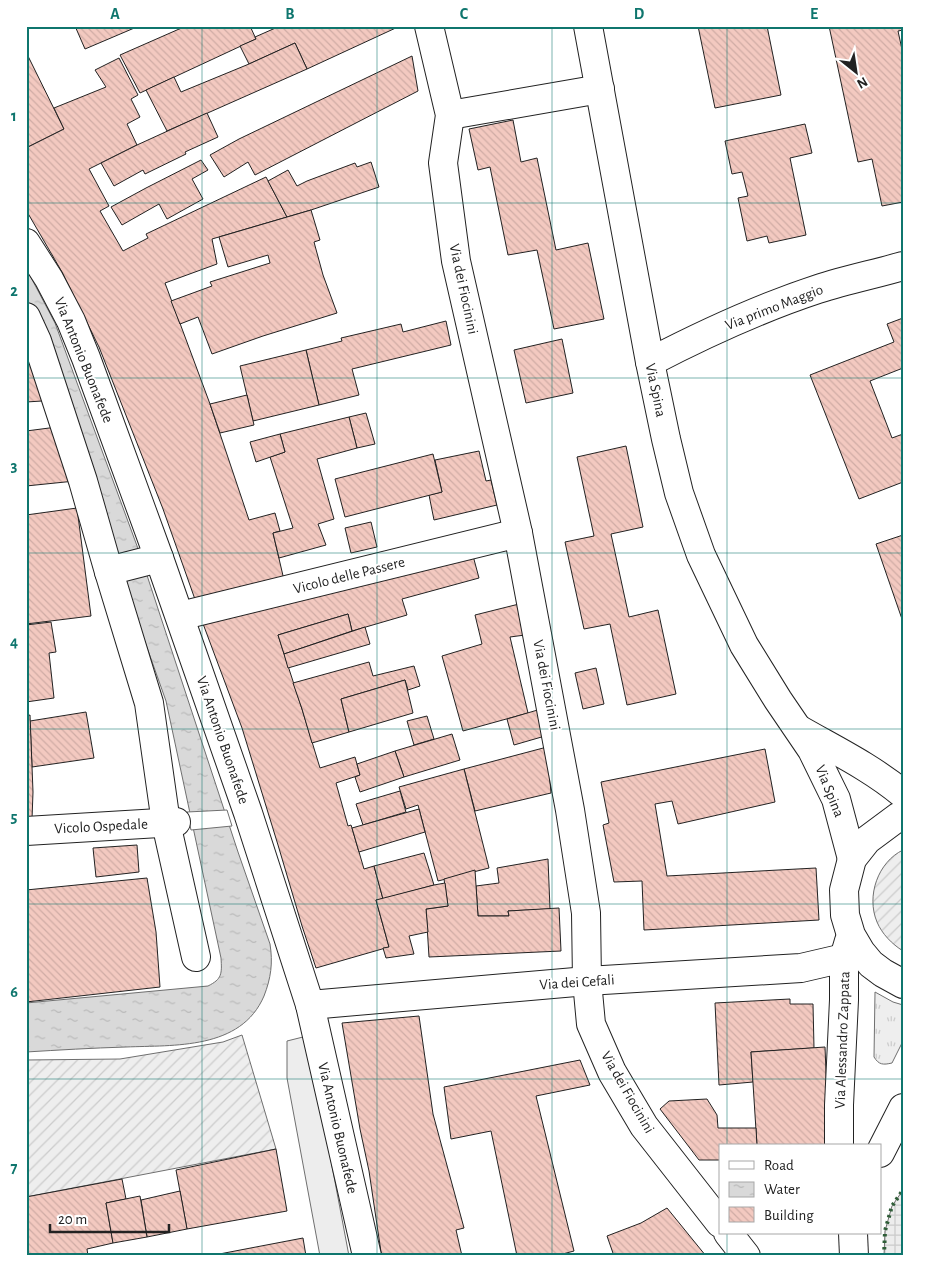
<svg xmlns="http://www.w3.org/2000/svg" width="929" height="1282" font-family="'Alegreya Sans',sans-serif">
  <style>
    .grass { fill: url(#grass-tufts); stroke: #6f6f6f }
    .garden { fill: url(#garden-furrows); stroke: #6f6f6f }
    .parking { fill: #ededed; stroke: #6f6f6f }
    .plaza { fill: url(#plaza-grid); stroke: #6f6f6f }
    .water { fill: url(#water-ripples); stroke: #6f6f6f }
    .pier { fill: #fff; stroke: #6f6f6f }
    .building { fill: url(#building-back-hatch); stroke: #222 }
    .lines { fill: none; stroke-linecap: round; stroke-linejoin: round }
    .street-casing { stroke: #222; stroke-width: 30 }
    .secondary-casing { stroke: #222; stroke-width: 30 }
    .street { stroke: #fff; stroke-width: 28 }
    .secondary { stroke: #fff; stroke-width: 28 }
    .hedge { stroke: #2f5e38; stroke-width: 4; stroke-dasharray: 2.5 4; stroke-linecap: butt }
    .grid { fill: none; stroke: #0f766e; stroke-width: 1; stroke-opacity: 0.55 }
    .labels { text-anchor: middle; stroke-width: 4; stroke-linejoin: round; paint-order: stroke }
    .street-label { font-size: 15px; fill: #222; stroke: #fff }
    .neatline { fill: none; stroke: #0f766e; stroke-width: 2 }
    .grid-label { font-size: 16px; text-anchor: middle; font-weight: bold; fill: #0f766e }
  </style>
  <defs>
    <pattern id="grass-tufts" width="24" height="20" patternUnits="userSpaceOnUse" patternTransform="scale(1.25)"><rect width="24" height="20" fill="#eee"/><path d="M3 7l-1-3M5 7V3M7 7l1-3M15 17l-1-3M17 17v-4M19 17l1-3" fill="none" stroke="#ccc"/></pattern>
    <pattern id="garden-furrows" width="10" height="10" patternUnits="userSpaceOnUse" patternTransform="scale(1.25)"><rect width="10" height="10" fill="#eee"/><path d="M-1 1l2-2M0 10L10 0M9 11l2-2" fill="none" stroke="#ccc"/></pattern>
    <pattern id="plaza-grid" width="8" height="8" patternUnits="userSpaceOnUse" patternTransform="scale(1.25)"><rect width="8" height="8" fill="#ededed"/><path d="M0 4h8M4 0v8" fill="none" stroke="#cbcbcb"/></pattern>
    <pattern id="water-ripples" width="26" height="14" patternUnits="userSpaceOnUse" patternTransform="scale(1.25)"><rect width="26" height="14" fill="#d9d9d9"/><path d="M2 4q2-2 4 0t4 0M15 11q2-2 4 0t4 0" fill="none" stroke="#bababa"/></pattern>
    <pattern id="building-back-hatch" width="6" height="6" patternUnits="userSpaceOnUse" patternTransform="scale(1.25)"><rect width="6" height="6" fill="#f3c9c0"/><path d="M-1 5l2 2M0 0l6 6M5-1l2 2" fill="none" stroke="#d0aca5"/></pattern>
  </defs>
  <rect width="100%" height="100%" fill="#fff"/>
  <path class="grass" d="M 875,992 L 893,1002 L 903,1005 L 903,1041 L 892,1063 C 883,1065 879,1065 874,1057 Z"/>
  <g class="garden">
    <path d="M 903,850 L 903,951 C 892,944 882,934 877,922 C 866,896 878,862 903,850 Z"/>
    <polygon points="242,1035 276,1149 26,1197 26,1060 120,1059 223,1042"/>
  </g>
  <polygon class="parking" points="303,1037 312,1060 349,1256 320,1256 287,1078 287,1041"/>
  <polygon class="plaza" points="903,1190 903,1256 884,1256 885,1231 892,1206"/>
  <path class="water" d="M 26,268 L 55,323 L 140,554 L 238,852 L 270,944 C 273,963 271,978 264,996 C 241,1050 174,1045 126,1047 C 92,1048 59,1050 26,1052 L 26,1003 L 208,986 C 222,979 222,974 221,958 L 166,701 L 26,307 Z"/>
  <polygon class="pier" points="227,810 232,826 191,830 187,812"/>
  <g class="building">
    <polygon points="75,26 139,26 85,49"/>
    <polygon points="186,26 250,26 256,39 140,93 120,55"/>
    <polygon points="280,26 400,26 307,69 295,43 249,64 240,46 256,39 255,37"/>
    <polygon points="698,26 767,26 781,95 715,108"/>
    <polygon points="829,26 903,26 903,30 898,31 903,54 903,202 882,206 872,159 858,162"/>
    <polygon points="295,43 307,69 167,131 146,90 174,77 181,92 249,64"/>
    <polygon points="26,52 64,129 26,148"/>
    <polygon points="412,56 418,91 255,175 248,162 224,177 210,155 239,139"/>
    <polygon points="119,58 138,95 131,99 140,117 127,124 137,145 89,169 109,206 100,211 123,251 148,238 146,234 266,177 287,217 212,239 217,264 165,283 210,404 249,520 275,513 280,531 273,533 284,580 197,605 163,509 99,347 62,272 26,210 26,148 64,129 54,108 106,87 95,70"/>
    <polygon points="207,113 218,137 185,152 186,154 145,174 143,170 114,186 101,163 137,145"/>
    <polygon points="513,120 521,162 537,158 556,250 588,243 604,319 554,329 537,250 508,255 490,167 478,170 469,129"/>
    <polygon points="805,124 812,153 790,158 806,235 769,243 767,236 747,241 738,198 748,196 742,172 732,174 725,141"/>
    <polygon points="201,160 208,170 192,179 203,199 167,219 159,204 122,225 111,207 146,188"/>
    <polygon points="371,162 379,187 311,210 287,217 268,181 288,170 297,186 307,181 355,163 357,167"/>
    <polygon points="311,210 320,240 314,242 323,275 337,313 263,336 212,354 198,317 180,324 171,301 212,286 210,282 270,263 268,255 228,267 219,237"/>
    <polygon points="903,318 903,368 870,381 892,438 903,434 903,482 859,499 810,375 894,342 887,324"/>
    <polygon points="446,321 451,345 352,369 359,395 319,405 306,350 342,341 341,338 401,324 403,332"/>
    <polygon points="562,339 573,393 526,403 514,350"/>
    <polygon points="26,345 37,378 42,401 26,402"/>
    <polygon points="306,350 319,405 253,421 240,366"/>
    <polygon points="247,395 254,425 220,433 210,404"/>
    <polygon points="366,413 375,444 357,448 349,417"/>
    <polygon points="349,417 357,448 317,459 334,519 318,524 326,545 279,558 273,533 293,528 270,457 285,452 280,434"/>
    <polygon points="57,427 75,481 26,486 26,431"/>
    <polygon points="280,434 285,452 256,462 250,442"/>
    <polygon points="626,446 643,527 611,534 629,617 658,610 676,694 627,705 610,624 584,629 565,542 594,536 577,457"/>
    <polygon points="479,451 486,481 491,480 497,505 434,520 429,495 442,492 435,460"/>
    <polygon points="433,454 442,492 345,517 335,479"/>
    <polygon points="77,508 91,616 26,624 26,515"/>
    <polygon points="371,522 377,547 351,553 345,528"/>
    <polygon points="903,535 903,622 876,544"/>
    <polygon points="472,552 479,578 402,599 407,615 352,631 348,614 278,635 302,709 320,768 355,757 360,775 336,783 348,826 351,825 352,828 364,869 374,866 383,899 376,900 389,947 316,968 302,926 278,845 242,728 202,621"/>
    <polygon points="519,604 525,635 510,637 528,713 463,731 442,656 482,644 475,615"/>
    <polygon points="348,614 352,631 284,654 278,635"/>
    <polygon points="51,622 56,652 49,653 54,698 26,702 26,625"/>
    <polygon points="365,627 370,644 288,668 284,654"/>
    <polygon points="369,662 373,676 414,666 420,686 408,690 405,680 341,699 349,732 312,743 302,709 293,683"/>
    <polygon points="596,668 604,704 583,709 575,673"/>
    <polygon points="405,680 413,713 349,732 341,699"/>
    <polygon points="541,709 545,736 514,745 507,719"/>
    <polygon points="86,712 94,758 32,767 30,721"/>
    <polygon points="30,715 33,792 32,819 26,819 26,716"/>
    <polygon points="427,716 434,739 414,745 407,721"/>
    <polygon points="452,734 460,760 404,777 395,751"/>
    <polygon points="547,747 551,793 475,811 464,769"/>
    <polygon points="765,749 775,802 678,824 672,801 655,804 667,876 816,868 819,920 644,930 642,881 614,882 603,825 609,823 601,782"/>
    <polygon points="395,751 404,777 360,792 355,777 360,775 357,764"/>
    <polygon points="464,769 489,868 438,881 418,805 406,809 399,787"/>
    <polygon points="400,791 406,812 363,825 356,804"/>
    <polygon points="419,809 425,832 359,852 352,828"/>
    <polygon points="137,845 139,872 96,877 93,848"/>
    <polygon points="424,853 434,885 383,899 374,866"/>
    <polygon points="548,859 550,909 508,911 509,916 478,916 476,886 499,883 497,868"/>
    <polygon points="475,870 478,916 509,916 508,911 559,908 561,951 429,957 426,909 448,906 444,879"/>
    <polygon points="147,878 156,932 160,987 26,1002 26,890"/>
    <polygon points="445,883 448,906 426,909 428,932 409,936 414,954 386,958 383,948 389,947 376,900 434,885"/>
    <polygon points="790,999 790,1004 813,1004 814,1048 751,1052 753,1082 719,1085 715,1003"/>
    <polygon points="419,1016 433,1114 464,1228 456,1230 462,1256 382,1256 381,1252 369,1171 360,1129 342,1023"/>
    <polygon points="825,1047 829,1146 757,1146 751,1052"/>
    <polygon points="580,1060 590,1085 536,1096 574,1251 555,1256 517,1256 491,1131 451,1139 444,1087"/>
    <polygon points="707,1099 717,1115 718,1128 756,1128 757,1146 720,1146 720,1160 699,1160 660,1109 669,1101"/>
    <polygon points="276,1149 287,1211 187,1229 176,1170"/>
    <polygon points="122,1179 126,1199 106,1203 113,1243 87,1249 88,1256 26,1256 26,1197"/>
    <polygon points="180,1191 187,1229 147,1237 141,1200"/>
    <polygon points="140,1196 147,1237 113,1243 106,1203"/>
    <polygon points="667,1208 706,1256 614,1256 607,1236 641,1223"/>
    <polygon points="303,1238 306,1256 209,1256"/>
  </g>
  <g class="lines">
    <g class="street-casing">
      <g id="street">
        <polyline points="429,26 450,115 443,163 456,261 518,533 570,810 586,913 587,981 591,1024 612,1072 644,1126 720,1223"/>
        <polyline points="450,115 600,89"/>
        <polyline points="26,243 49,279 71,321 86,358 159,558 248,813 310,1005 367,1256"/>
        <polyline points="26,317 37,341 83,481 109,572 149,703 166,823 196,957"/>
        <path d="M 650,362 C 704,334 760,308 818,289 C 846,280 875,274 903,266"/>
        <polyline points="109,572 120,568 159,558"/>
        <polyline points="180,616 518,533"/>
        <polyline points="26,831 176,822"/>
        <polyline points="310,1005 587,981 801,968 844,958"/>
        <polyline points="839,1146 839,1105 844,1000 844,958 849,941"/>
        <polyline points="880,1153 903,1108"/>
        <polyline points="728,1233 746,1256"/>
        <polyline points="853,1233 854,1256"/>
      </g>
    </g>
    <g class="secondary-casing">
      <g id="secondary">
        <polyline points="588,26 650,362 666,439 679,493 701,555 744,645 778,700 812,750 836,799 852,859"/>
        <path d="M 800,730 C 835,750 872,768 903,794"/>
        <polyline points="903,815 898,817 867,840 852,859 844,890 845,915 851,935 861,952 871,964 883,973 903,984"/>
      </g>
    </g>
    <use href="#street" class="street"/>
    <use href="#secondary" class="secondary"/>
    <polyline class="hedge" points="884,1256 885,1231 892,1206 903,1190"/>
  </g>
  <path class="grid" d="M 202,26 L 202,1256M 377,26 L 377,1256M 552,26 L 552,1256M 727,26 L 727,1146M 26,203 L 903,203M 26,378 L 903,378M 26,553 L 903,553M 26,729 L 903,729M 26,904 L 903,904M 26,1079 L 903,1079M 727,1233 L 727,1256"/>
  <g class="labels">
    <g class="street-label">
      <text transform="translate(464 289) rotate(78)" y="5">Via dei Fiocinini</text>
      <text transform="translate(774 307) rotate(-21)" y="5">Via primo Maggio</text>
      <text transform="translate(84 360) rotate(68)" y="5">Via Antonio Buonafede</text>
      <text transform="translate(656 390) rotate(78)" y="5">Via Spina</text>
      <text transform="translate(349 575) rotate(-14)" y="5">Vicolo delle Passere</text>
      <text transform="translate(547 685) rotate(79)" y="5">Via dei Fiocinini</text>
      <text transform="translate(223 740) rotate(71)" y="5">Via Antonio Buonafede</text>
      <text transform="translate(830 791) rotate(68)" y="5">Via Spina</text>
      <text transform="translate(101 826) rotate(-3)" y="5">Vicolo Ospedale</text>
      <text transform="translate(577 982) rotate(-4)" y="5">Via dei Cefali</text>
      <text transform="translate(842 1040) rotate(-88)" y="5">Via Alessandro Zappata</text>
      <text transform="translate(628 1092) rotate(60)" y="5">Via dei Fiocinini</text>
      <text transform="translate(338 1128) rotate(77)" y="5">Via Antonio Buonafede</text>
    </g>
  </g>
  <rect width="929" height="1282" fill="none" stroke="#ffffff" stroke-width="55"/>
  <rect x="719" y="1144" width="162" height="90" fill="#ffffff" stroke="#a7a7a7"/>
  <rect x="729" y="1161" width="25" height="8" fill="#ffffff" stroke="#a7a7a7"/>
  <text x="764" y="1170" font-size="15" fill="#222222">Road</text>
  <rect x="729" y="1182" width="25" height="15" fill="url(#water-ripples)" stroke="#a7a7a7"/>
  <text x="764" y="1194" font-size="15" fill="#222222">Water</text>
  <rect x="729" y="1207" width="25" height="15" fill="url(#building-back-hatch)" stroke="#a7a7a7"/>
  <text x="764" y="1220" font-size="15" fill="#222222">Building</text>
  <g transform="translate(856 72) rotate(150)" stroke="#ffffff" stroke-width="4" paint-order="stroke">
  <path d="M0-4L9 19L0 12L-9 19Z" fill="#222222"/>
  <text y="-8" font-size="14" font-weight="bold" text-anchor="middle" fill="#222222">N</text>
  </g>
  <path d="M50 1224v8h119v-8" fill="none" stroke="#222222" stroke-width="2.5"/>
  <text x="58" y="1224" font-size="15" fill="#222222" stroke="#ffffff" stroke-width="4" paint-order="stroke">20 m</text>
  <rect x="28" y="28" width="874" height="1226" class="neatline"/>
  <g class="grid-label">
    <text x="115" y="19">A</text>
    <text x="290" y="19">B</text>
    <text x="464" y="19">C</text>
    <text x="639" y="19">D</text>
    <text x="814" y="19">E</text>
    <text x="14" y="121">1</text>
    <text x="14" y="296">2</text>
    <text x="14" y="471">3</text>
    <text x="14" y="647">4</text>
    <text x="14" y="822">5</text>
    <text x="14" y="997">6</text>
    <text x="14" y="1173">7</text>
  </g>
</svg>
